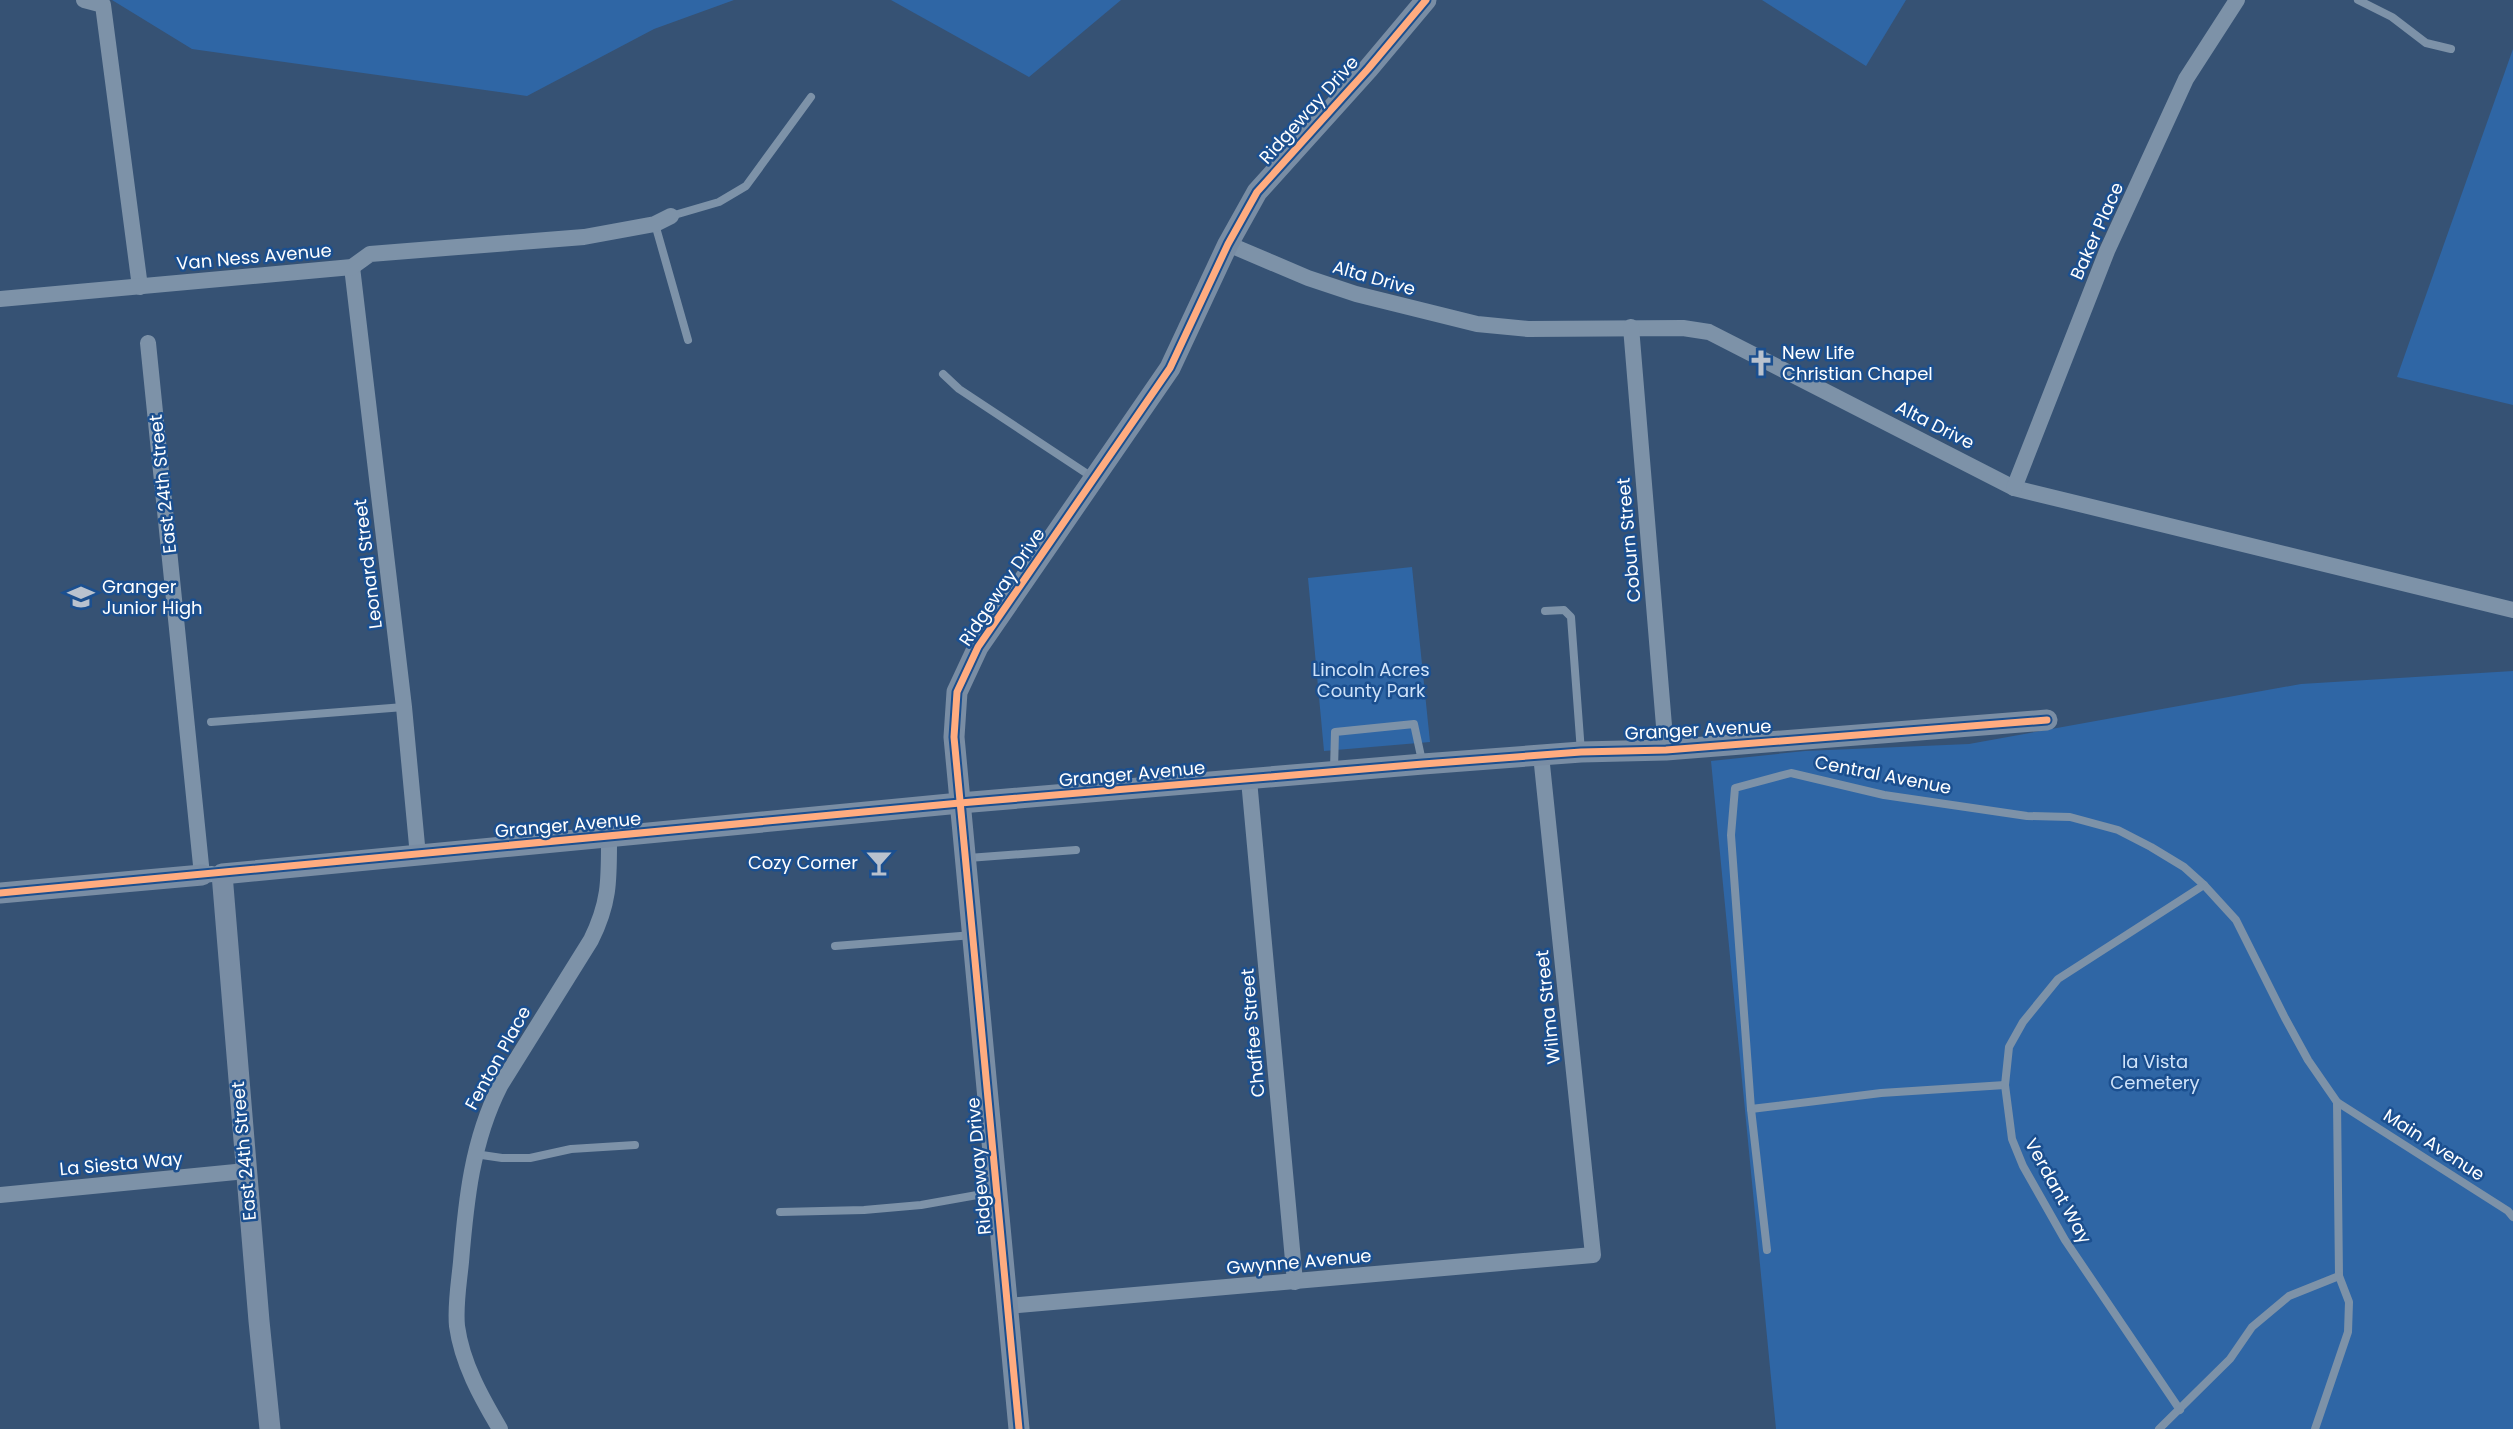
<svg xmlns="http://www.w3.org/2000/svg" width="2513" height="1429" font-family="Poppins,sans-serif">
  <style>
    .green { fill: #2f66a5 }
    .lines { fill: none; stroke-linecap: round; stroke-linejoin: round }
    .lane { stroke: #7d92a8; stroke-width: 8 }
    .street { stroke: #7d92a8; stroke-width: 16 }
    .secondary { stroke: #798da4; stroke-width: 21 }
    .cycleway-casing { stroke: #1b4f8f; stroke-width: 11 }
    .cycleway { stroke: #ffac80; stroke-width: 7 }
    .labels { text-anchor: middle; stroke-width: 5; stroke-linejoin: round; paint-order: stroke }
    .street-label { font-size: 18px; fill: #fff; stroke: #1b4f8f }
    .poi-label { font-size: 18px; fill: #fff; stroke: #1b4f8f; text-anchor: start }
    .park-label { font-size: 18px; fill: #cfe3fa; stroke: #1b4f8f }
  </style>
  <rect width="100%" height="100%" fill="#365274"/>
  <g class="green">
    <polygon points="112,0 734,0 654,29 527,96 192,49"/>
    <polygon points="891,0 1121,0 1029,77"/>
    <polygon points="1762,0 1906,0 1866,66"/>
    <polygon points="2513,49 2513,405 2397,377"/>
    <polygon points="1412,567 1430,742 1324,751 1308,578"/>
    <polygon points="2513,671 2513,1429 1776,1429 1711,761 1805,751 1969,744 2301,684"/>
  </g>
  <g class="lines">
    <g class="lane">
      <polyline points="2358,0 2392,17 2426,43 2451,49"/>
      <polyline points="671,216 719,202 746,186 811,97"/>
      <polyline points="655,224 688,340"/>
      <polyline points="943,374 959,389 1092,477"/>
      <polyline points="1545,611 1564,610 1571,617 1581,752"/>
      <polyline points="211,722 404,707"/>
      <polyline points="1334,770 1335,732 1414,724 1422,761"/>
      <polyline points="968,858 1076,850"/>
      <polyline points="835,946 973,935"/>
      <polyline points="2337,1102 2508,1211 2513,1217"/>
      <polyline points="1751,1109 1881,1093 2005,1085"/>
      <polyline points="475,1154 502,1158 530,1158 571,1149 635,1145"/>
      <polyline points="780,1212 864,1210 921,1205 994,1192"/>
      <polyline points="1767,1250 1751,1109 1731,835 1735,788 1791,773 1884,795 2027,816 2070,817 2118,830 2151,847 2184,867 2204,885 2236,920 2285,1018 2308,1060 2337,1102 2339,1276 2349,1302 2348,1332 2315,1429"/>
      <polyline points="2180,1410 2065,1240 2023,1166 2012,1139 2005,1085 2009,1047 2023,1022 2058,979 2204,885"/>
      <polyline points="2159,1429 2230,1359 2252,1327 2289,1296 2339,1276"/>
    </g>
    <g class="street">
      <polyline points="84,0 103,5 140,287"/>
      <polyline points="1228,244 1308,278 1356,294 1477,324 1528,329 1683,328 1709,332 2014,488 2513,610"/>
      <polyline points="352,267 404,707 418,856"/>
      <polyline points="0,299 352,267 370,254 584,237 655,224 671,216"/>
      <polyline points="1631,327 1666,750"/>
      <polyline points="148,343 202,875 212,874"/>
      <polyline points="2014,488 2107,251 2186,79 2237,0"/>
      <polyline points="1249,780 1295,1282"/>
      <polyline points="0,1195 246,1171"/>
      <polyline points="1008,1306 1593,1255 1541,755"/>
      <path d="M 500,1429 C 481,1397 462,1363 457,1326 C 455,1305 459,1283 461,1262 C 466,1201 472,1141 500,1086 L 591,940 C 610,902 609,879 609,837"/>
    </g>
    <g class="secondary">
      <polyline points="0,893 202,875"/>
      <polyline points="270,1429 259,1321 222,874 960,803 1423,764 1581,752 1666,750 2047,720"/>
      <polyline points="1019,1429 954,737 957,692 978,647 1170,368 1228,244 1257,192 1368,69 1426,0"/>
    </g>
    <g class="cycleway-casing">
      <g id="cycleway">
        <polyline points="0,893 960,803 1423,764 1581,752 1666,750 2047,720"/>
        <polyline points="1019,1429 954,737 957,692 978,647 1170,368 1228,244 1257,192 1368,69 1426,0"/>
      </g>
    </g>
    <use href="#cycleway" class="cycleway"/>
  </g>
  <defs>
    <g id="church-bare" transform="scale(2.1)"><path d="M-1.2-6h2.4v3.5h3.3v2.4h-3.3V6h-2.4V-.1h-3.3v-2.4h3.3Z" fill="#b9c2ce" stroke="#1b4f8f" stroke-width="2.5" paint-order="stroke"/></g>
    <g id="school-bare" transform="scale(2.1)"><path d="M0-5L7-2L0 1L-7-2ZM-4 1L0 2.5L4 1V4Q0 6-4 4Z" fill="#b9c2ce" stroke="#1b4f8f" stroke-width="2.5" paint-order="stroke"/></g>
    <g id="bar-bare" transform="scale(2.1)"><path d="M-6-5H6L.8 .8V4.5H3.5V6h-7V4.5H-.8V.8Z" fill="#b9c2ce" stroke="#1b4f8f" stroke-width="2.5" paint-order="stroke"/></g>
  </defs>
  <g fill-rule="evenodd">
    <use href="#church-bare" x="1761" y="363"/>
    <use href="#school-bare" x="81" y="597"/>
    <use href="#bar-bare" x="879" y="863"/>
  </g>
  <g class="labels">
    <g class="street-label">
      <text transform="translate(1309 110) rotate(-48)" y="6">Ridgeway Drive</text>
      <text transform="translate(2097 231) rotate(-66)" y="6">Baker Place</text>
      <text transform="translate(254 257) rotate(-5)" y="6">Van Ness Avenue</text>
      <text transform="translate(1374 278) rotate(16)" y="6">Alta Drive</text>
      <text transform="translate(1935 425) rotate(27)" y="6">Alta Drive</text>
      <text transform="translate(163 484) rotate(-96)" y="6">East 24th Street</text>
      <text transform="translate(1629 540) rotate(-95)" y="6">Coburn Street</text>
      <text transform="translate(368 564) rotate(-97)" y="6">Leonard Street</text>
      <text transform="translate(1002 587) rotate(-56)" y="6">Ridgeway Drive</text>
      <text transform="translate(1698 730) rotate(-3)" y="6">Granger Avenue</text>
      <text transform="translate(1132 774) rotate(-5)" y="6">Granger Avenue</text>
      <text transform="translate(1883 775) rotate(11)" y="6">Central Avenue</text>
      <text transform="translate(568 825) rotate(-5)" y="6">Granger Avenue</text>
      <text transform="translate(1548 1007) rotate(-96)" y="6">Wilma Street</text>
      <text transform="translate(1253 1033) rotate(-95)" y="6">Chaffee Street</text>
      <text transform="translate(498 1058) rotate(-61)" y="6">Fenton Place</text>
      <text transform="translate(2434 1145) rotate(33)" y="6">Main Avenue</text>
      <text transform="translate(244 1151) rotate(-95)" y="6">East 24th Street</text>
      <text transform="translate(121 1164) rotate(-5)" y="6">La Siesta Way</text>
      <text transform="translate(979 1166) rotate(-95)" y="6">Ridgeway Drive</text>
      <text transform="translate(2058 1191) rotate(61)" y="6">Verdant Way</text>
      <text transform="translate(1299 1262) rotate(-5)" y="6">Gwynne Avenue</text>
    </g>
    <g class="poi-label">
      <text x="1782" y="359">New Life<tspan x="1782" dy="21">Christian Chapel</tspan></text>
      <text x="102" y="593">Granger<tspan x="102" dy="21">Junior High</tspan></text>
      <text x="858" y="869" text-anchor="end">Cozy Corner</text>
    </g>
    <g class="park-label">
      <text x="1371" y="676">Lincoln Acres<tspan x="1371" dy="21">County Park</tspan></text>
      <text x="2155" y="1068">la Vista<tspan x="2155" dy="21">Cemetery</tspan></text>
    </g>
  </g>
</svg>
